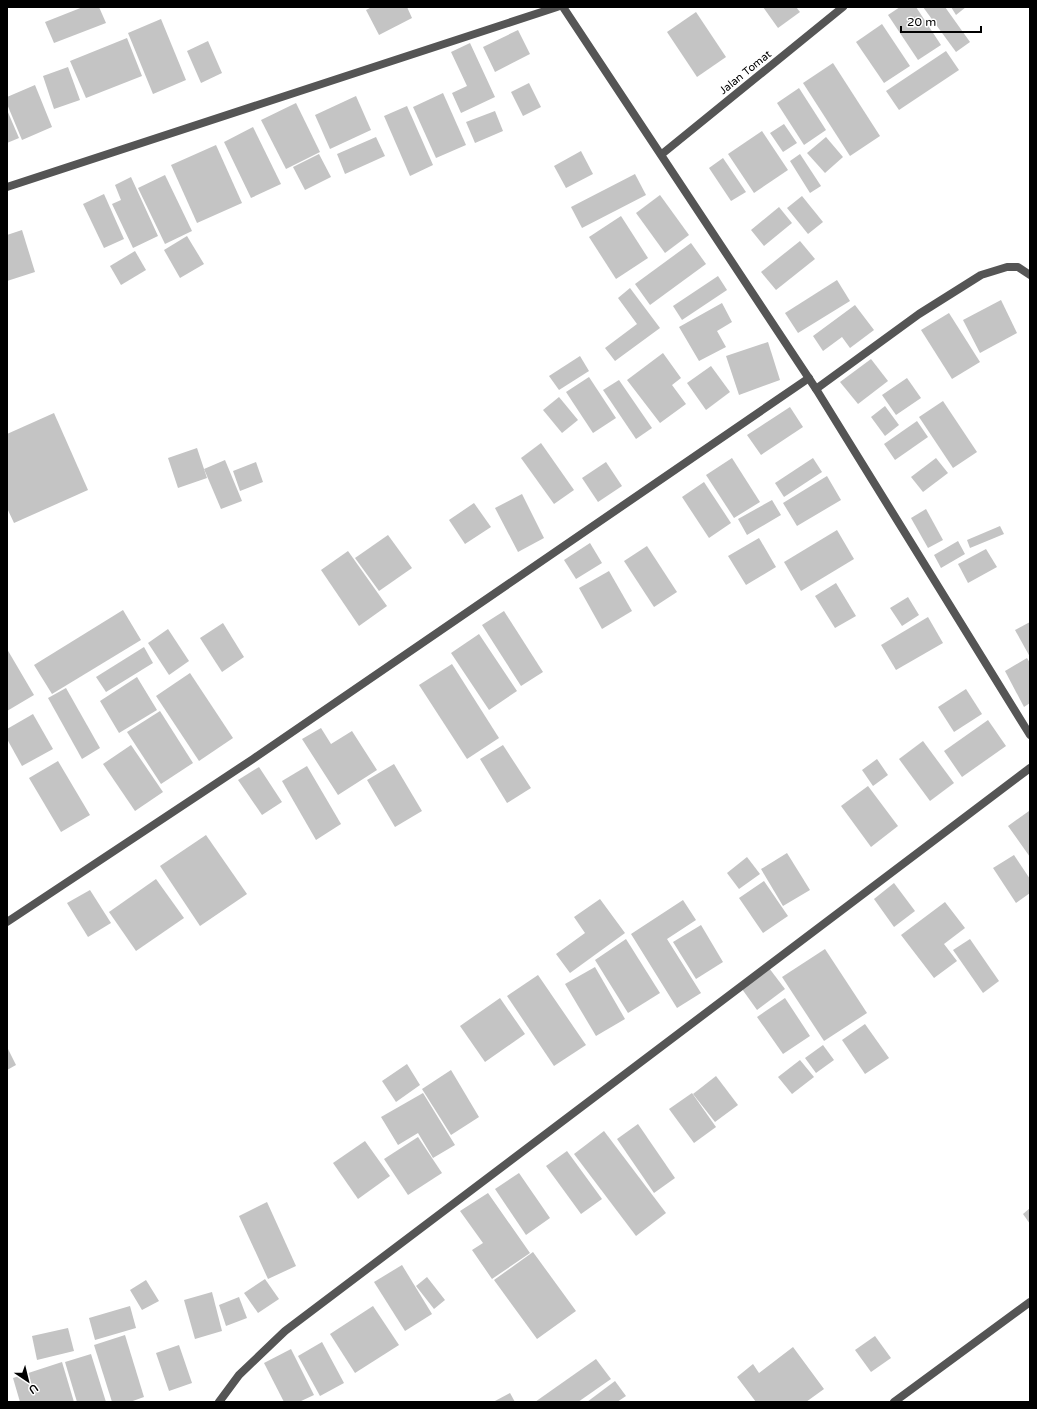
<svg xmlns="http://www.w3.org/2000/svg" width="1037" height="1409" font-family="'Varela Round',sans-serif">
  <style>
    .building { fill: #c4c4c4 }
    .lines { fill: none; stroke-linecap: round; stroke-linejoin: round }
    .street { stroke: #555; stroke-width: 8 }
    .labels { text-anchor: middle; stroke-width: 3; stroke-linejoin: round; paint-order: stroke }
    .street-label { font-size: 11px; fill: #000; stroke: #fff }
  </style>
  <rect width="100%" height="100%" fill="#fff"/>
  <g class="building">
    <polygon points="83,7 99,7 106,23 54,43 45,22"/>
    <polygon points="372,7 407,7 412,18 379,35 366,10"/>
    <polygon points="763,7 796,7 800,12 778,28"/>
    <polygon points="900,7 916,7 941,45 918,60 888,15"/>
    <polygon points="923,7 945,7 970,42 956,52"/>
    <polygon points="951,7 966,7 956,15"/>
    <polygon points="696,12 726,57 697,77 667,32"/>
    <polygon points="161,19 186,80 153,94 128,33"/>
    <polygon points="882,24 910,66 884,83 856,42"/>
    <polygon points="518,30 530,54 495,72 483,47"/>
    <polygon points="127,38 142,76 86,98 70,61"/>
    <polygon points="208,41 222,73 201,83 187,51"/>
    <polygon points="470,43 495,97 461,113 452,93 467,86 451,52"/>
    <polygon points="946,51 959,70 899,110 886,91"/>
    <polygon points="833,63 880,136 850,156 803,83"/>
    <polygon points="68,67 80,100 54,109 43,76"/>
    <polygon points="529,83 541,107 523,116 511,92"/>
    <polygon points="35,85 52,127 22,140 7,104 7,97"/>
    <polygon points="799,88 826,130 804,145 777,103"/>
    <polygon points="443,93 466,145 436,158 413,107"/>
    <polygon points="356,96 371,130 330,149 315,115"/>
    <polygon points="296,103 320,152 286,169 261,120"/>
    <polygon points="407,106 433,165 410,176 384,116"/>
    <polygon points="7,110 19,138 7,143"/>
    <polygon points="495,111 503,131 475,143 466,122"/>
    <polygon points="784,124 797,143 783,152 770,133"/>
    <polygon points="253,127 281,184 251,198 224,142"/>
    <polygon points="762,131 788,170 754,193 728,154"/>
    <polygon points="376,137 385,156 345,174 337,154"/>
    <polygon points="826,137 843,157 825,173 807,153"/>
    <polygon points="216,145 242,203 197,223 171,165"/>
    <polygon points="581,151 593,174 566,188 554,166"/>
    <polygon points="319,154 331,177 305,190 293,167"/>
    <polygon points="800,154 821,186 810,193 790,161"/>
    <polygon points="723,158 746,192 731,201 709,168"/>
    <polygon points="635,174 646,195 582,228 571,207"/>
    <polygon points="165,175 192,231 165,244 138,188"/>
    <polygon points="131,177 158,236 133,248 112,204 121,200 115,185"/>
    <polygon points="104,194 124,239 104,248 83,204"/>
    <polygon points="660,195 689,235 665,253 636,213"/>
    <polygon points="802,196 823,222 808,234 787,208"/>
    <polygon points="779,207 792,223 764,246 751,230"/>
    <polygon points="621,216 648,258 616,279 589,237"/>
    <polygon points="22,230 35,272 7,281 7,235"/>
    <polygon points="187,236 204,264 180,278 164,250"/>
    <polygon points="800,241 815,259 776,290 761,272"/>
    <polygon points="691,243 706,264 650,305 635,284"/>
    <polygon points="135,251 146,270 121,285 110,266"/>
    <polygon points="718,276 727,290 682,320 673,306"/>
    <polygon points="837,280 850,301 798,333 785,313"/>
    <polygon points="630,288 660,328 615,361 605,348 637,324 618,298"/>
    <polygon points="1001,300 1017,333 980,353 963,320"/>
    <polygon points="722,303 732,322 717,331 726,347 699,361 679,327"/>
    <polygon points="855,305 874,330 850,348 842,337 823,351 813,336"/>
    <polygon points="949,313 980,362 952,379 921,330"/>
    <polygon points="768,342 780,380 739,395 726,356"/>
    <polygon points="663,353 681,378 672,385 686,404 660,423 627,380"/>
    <polygon points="580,356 589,371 559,390 549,376"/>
    <polygon points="871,359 888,381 858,404 840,382"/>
    <polygon points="711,366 730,392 706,410 687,383"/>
    <polygon points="589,377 616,418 593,433 566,392"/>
    <polygon points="907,378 921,398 896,415 882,395"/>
    <polygon points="619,380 652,428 636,439 603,390"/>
    <polygon points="559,397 578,420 562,433 543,410"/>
    <polygon points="943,401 977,452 953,468 919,417"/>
    <polygon points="885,406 899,425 885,436 871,417"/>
    <polygon points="790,407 803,427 761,455 747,435"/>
    <polygon points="54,413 88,490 14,523 7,508 7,434"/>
    <polygon points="917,421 928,437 895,460 884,444"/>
    <polygon points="541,443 574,490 554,504 521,458"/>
    <polygon points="197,448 207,478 178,488 168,458"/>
    <polygon points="732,458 760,502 734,518 706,475"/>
    <polygon points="813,458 822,472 784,497 775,483"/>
    <polygon points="936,458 948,473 923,492 911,477"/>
    <polygon points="225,460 242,501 221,509 204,469"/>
    <polygon points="256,462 263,482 240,491 233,471"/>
    <polygon points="606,462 622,486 598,502 582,478"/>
    <polygon points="827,476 841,500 797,526 783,503"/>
    <polygon points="704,482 731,523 709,538 682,497"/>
    <polygon points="522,494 544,538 518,552 495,508"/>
    <polygon points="772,500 781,515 747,535 738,519"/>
    <polygon points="474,503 491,527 465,544 449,520"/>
    <polygon points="926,509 943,540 928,548 911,518"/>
    <polygon points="1000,526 1004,534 970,548 967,540"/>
    <polygon points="837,530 854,559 801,591 784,562"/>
    <polygon points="388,535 412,568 379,591 355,558"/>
    <polygon points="759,538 776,567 746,585 728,556"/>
    <polygon points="958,541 965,554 941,568 934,555"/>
    <polygon points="590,543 602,563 576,579 564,560"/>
    <polygon points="647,546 677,592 654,607 624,561"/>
    <polygon points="986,549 997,567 968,583 958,564"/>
    <polygon points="348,551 387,606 359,626 321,570"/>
    <polygon points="609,571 632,611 602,629 579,588"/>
    <polygon points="836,583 856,616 835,628 815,596"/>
    <polygon points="908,597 919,615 902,626 890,608"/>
    <polygon points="123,610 141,640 52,694 34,665"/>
    <polygon points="504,611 543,672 521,686 482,625"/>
    <polygon points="928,617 943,643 896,670 881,645"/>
    <polygon points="1030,622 1030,657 1015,630"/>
    <polygon points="223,623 244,657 222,672 200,638"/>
    <polygon points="168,629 189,661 169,675 148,643"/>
    <polygon points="479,634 517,691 489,710 451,653"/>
    <polygon points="144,647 153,663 106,692 96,677"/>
    <polygon points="7,649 34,695 7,711"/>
    <polygon points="1027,658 1030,663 1030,703 1024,707 1005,671"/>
    <polygon points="452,664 499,738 467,759 419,685"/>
    <polygon points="190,673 233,738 199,761 156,696"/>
    <polygon points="137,677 157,710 119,733 100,701"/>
    <polygon points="66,688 100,748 82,759 48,698"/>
    <polygon points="966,689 982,714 954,732 938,707"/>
    <polygon points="160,711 193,763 161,784 127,732"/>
    <polygon points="33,714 53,749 22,766 7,739 7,729"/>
    <polygon points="988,720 1006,746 962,777 944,751"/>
    <polygon points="321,728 331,744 352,731 377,770 338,795 302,739"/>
    <polygon points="923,741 954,783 930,801 899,759"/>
    <polygon points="131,745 163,792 135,811 103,764"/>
    <polygon points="503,745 531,788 507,803 480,759"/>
    <polygon points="877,759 888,775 873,786 862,770"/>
    <polygon points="58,761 90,815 61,832 29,778"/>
    <polygon points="394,764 422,811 395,827 367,780"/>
    <polygon points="307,766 341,824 316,840 282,781"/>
    <polygon points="259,767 282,802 262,815 238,780"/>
    <polygon points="868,786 898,826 871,847 841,806"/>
    <polygon points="1029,811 1030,813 1030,857 1008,826"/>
    <polygon points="206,835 247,894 200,926 160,866"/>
    <polygon points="787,853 810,890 783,906 761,869"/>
    <polygon points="1014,855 1030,879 1030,893 1016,903 993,868"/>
    <polygon points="747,857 760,874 739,889 727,873"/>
    <polygon points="156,879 184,918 136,951 109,912"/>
    <polygon points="764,881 788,916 763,933 739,898"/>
    <polygon points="894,883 915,911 894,927 874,899"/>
    <polygon points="90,890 111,923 88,937 67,903"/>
    <polygon points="600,899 625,933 570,973 556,954 585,933 574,917"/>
    <polygon points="683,900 696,920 667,939 701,993 677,1008 631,934"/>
    <polygon points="945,902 965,928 944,944 957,961 934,978 901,935"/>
    <polygon points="701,925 723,962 696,979 673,942"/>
    <polygon points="626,939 660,993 628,1013 595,960"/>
    <polygon points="970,939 999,981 983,993 953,950"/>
    <polygon points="825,949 867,1013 824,1041 782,977"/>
    <polygon points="595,967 625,1019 596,1036 565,984"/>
    <polygon points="769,968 785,989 757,1010 742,989"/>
    <polygon points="538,975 586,1045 554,1066 507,996"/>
    <polygon points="500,998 525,1034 485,1062 460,1026"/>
    <polygon points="785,998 810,1036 783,1054 757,1017"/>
    <polygon points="865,1024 889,1058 865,1074 842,1040"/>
    <polygon points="823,1045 834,1060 816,1073 805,1058"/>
    <polygon points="7,1047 16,1065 7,1070"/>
    <polygon points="800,1060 814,1077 792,1094 778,1077"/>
    <polygon points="407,1064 420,1085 396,1102 382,1081"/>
    <polygon points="451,1070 479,1117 451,1135 422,1089"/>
    <polygon points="716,1076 738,1105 715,1122 693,1094"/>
    <polygon points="423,1093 455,1145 433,1158 418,1133 398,1145 381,1117"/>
    <polygon points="692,1093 716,1127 694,1143 669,1109"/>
    <polygon points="638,1124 675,1178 654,1193 617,1139"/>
    <polygon points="604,1131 666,1213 636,1236 574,1154"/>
    <polygon points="418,1137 442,1173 408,1195 384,1159"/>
    <polygon points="365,1141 390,1176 358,1199 333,1163"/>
    <polygon points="567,1151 602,1199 581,1214 546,1166"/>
    <polygon points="519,1173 550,1218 526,1235 495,1189"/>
    <polygon points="488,1193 530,1253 492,1279 472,1250 483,1243 460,1211"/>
    <polygon points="267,1202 296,1266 268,1279 239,1216"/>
    <polygon points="1030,1208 1030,1224 1023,1214"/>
    <polygon points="533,1252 576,1311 537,1339 494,1280"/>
    <polygon points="402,1265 432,1314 405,1331 374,1282"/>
    <polygon points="427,1277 445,1300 434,1309 416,1286"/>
    <polygon points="265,1279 279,1299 258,1313 244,1293"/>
    <polygon points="146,1280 159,1301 142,1310 130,1290"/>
    <polygon points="212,1292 222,1331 195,1339 184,1300"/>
    <polygon points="239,1297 247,1318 226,1326 219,1305"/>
    <polygon points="130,1306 136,1328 95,1340 89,1318"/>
    <polygon points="373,1306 399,1345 355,1373 330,1334"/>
    <polygon points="68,1328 74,1351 37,1360 32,1336"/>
    <polygon points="125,1335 144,1397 130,1402 112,1402 94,1345"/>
    <polygon points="875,1336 891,1358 871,1372 855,1350"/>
    <polygon points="322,1342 344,1383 320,1396 298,1356"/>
    <polygon points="179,1345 192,1383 169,1391 156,1353"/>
    <polygon points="793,1347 824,1389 806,1402 756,1402 737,1377 753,1364 759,1373"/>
    <polygon points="291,1349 314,1395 299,1402 284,1402 264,1363"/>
    <polygon points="91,1354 106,1402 77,1402 65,1362"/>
    <polygon points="596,1359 611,1379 578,1402 535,1402"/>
    <polygon points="62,1362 74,1402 20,1402 13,1378"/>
    <polygon points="615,1381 626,1396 617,1402 587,1402"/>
    <polygon points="510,1393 515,1402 496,1402 495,1401"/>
  </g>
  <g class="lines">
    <g class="street">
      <polyline points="563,7 816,389 1030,735"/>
      <polyline points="662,154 843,7"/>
      <polyline points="7,187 557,7"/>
      <polyline points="816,389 919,314 981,275 1007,267 1018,267 1030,275"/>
      <polyline points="7,922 253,759 809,378"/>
      <polyline points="219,1402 239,1375 285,1331 1030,768"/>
      <polyline points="894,1402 1030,1302"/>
    </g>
  </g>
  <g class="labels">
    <g class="street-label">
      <text transform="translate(745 72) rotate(-39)" y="4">Jalan Tomat</text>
    </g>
  </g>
  <rect width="1037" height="1409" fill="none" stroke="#000000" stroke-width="16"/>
  <g transform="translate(28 1381) rotate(145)" stroke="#ffffff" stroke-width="3" paint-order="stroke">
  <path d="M0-3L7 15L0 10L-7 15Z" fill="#000000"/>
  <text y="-6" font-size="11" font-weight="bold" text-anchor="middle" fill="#000000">U</text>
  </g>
  <path d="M901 26v6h80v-6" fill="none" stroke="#000000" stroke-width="2"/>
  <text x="907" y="26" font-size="12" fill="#000000" stroke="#ffffff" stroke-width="3" paint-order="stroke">20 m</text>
</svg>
